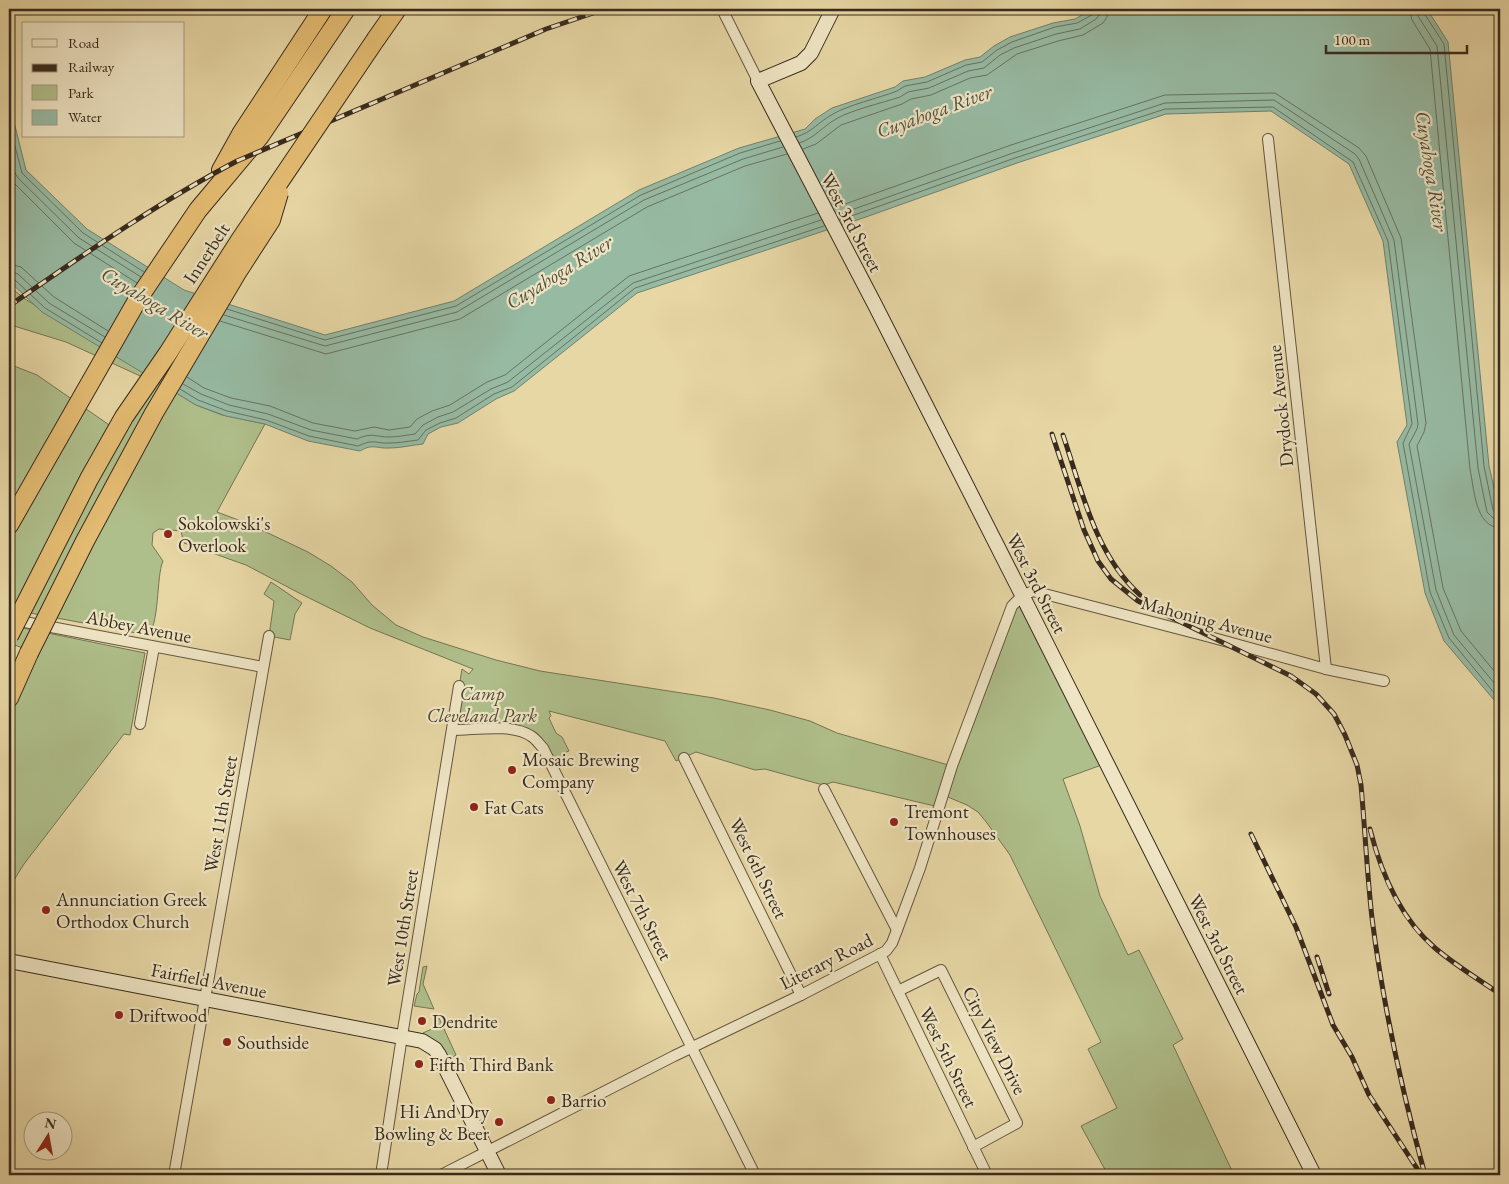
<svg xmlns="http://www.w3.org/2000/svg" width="1509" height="1184" font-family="'EB Garamond',serif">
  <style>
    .green { fill: #afbf8b; stroke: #747554 }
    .water { fill: #97baa3; stroke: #71816e }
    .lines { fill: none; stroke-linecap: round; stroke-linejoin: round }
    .shore { stroke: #687260; stroke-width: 1 }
    .street-casing { stroke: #645640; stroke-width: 12 }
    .secondary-casing { stroke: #382b1e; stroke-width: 16 }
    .highway-casing { stroke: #382b1e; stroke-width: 20 }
    .street { stroke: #efe5c4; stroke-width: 10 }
    .secondary { stroke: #efe5c4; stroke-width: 14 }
    .highway { stroke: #e4bc72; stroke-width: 18 }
    .rail-casing { stroke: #382b1e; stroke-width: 5 }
    .rail { stroke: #efe5c4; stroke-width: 3; stroke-dasharray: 9; stroke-linecap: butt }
    .highway-bridge-casing { stroke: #382b1e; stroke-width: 20; stroke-linecap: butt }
    .highway-bridge { stroke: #e4bc72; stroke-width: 18 }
    .poi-dot { fill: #8f2418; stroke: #efe5c4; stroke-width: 2 }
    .labels { text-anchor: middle; stroke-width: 4.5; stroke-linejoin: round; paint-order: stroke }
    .street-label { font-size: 19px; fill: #382b1e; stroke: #efe5c4 }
    .poi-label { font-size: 19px; fill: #382b1e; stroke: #efe5c4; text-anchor: start }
    .park-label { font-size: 19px; font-style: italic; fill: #504934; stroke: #efe5c4 }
    .water-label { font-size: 20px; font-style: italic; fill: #504f3f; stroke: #efe5c4 }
  </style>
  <rect width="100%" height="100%" fill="#e7d7a5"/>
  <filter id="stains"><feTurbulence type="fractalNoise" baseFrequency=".004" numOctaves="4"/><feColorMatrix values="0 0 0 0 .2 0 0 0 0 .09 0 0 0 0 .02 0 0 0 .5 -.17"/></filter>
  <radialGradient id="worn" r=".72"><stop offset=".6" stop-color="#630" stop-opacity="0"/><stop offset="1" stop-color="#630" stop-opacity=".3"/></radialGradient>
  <g class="green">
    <path d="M 9,286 L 25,299 L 196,405 L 222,415 L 265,424 L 217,512 L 249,524 L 308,552 L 331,566 L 352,582 L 372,605 L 396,625 L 423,637 L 496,660 L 540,671 L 714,698 L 770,710 L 810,721 L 837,733 L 952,766 L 1012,606 L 1022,596 L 1107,763 L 1063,779 L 1080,826 L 1100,896 L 1128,955 L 1139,950 L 1183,1039 L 1173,1045 L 1234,1175 L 1108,1175 L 1081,1126 L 1117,1108 L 1088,1049 L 1101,1042 L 1010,855 L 987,823 L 978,812 L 967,805 L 943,795 L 939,807 L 833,782 L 827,784 L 824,789 L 823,785 L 765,769 L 755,770 L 696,752 L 676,761 L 665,741 L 549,711 L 551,716 L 549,718 L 556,733 L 562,737 L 569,751 L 564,753 L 566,757 L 551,763 L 522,731 L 452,730 L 462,669 L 469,674 L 473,669 L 370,628 L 299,593 L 246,565 L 184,543 L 181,531 L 159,529 L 153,533 L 152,545 L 163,561 C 156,576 160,627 147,635 L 9,609 L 9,364 L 37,375 L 118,431 L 149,380 L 66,342 L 14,326 L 9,329 Z"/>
    <polygon points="271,582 302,603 295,614 290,640 269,636 274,601 264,594"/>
    <polygon points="9,625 145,653 130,735 124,734 24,864 9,888 9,715 35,660 34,652 9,643"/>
    <polygon points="427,966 423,984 434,1009 414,1006 417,994 419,992 423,967"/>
    <polygon points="439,1018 456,1055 451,1058 447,1057 435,1041 423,1033 436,1027 433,1020"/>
  </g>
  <path class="water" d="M 1093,9 L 1427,9 L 1448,42 L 1489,466 L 1500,514 L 1500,707 L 1444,641 L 1425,593 L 1397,442 L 1407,425 L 1383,241 L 1349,164 L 1271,111 L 1166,114 L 1017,163 L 866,217 L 637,293 L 514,391 L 496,399 L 458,423 L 441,427 L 428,434 L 423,444 C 412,445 401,448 390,448 C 377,449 373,443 360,451 L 308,441 L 265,424 L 226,416 L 196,405 L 42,312 L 9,281 L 9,102 L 26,170 L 87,229 L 184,290 L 325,335 L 454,301 L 639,190 L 739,148 L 805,129 L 815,119 L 832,108 L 895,87 L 903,81 L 925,77 L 965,60 L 980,57 L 994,46 L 1010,37 L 1053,23 L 1075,19 Z"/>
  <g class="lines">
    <g class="shore">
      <path d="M 1409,9 L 1412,20 L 1430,49 L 1470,469 C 1474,488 1475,527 1500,528"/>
      <polyline points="1417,9 1418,16 1437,46 1478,468 1487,512 1493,518 1500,520"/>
      <polyline points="1423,9 1424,13 1444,44 1484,466 1493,510 1496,513 1500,514"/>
      <polyline points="9,123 22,173 83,233 144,272"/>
      <path d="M 796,137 C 813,132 818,122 833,114 C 848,105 879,98 897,91 L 905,86 L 927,82 L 966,65 L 982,62 L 997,50 L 1012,42 L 1055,27 L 1077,23 L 1092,15 L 1094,9"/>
      <path d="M 799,143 C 815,138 822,127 836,119 C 851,110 882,103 900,97 L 908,92 L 929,88 L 968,71 L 984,68 L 1000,55 L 1014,48 L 1056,34 L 1080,29 L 1096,19 L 1100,14 L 1100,9"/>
      <polyline points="9,149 15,173 18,178 79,238 141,277"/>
      <polyline points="803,149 816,144 841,125 902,104 911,99 931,95 970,78 987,75 1017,54 1058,41 1083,35 1103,23 1107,17 1108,9"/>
      <polyline points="9,178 74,243 137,283"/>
      <polyline points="834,208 1011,145 1165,95 1275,93 1359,148 1366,156 1401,238 1426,423 1424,432 1417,446 1443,588 1461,631 1500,678"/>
      <polyline points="837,215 1013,153 1165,103 1274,100 1355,154 1359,159 1394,240 1418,424 1417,429 1409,444 1436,590 1454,635 1500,690"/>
      <polyline points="840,220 1015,158 1165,109 1273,107 1353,162 1388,241 1412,424 1403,443 1430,592 1449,638 1500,700"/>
      <polyline points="9,264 21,267 54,297 108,331"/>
      <polyline points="9,271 18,274 49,303 105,337"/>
      <polyline points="9,277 14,279 45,308 102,343"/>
      <polyline points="227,309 325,340 456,306 641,195 740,153 780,141"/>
      <polyline points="224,315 325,346 457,312 644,200 743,159 783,147"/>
      <polyline points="220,321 326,354 460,319 647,207 745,166 787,154"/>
      <polyline points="187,377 204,388 231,398 270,406 313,423 355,431 374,427 389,430 410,427 417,419 432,411 450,405 487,382 505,375 629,276 818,213"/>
      <path d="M 183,384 L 201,394 L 229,405 L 268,414 L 311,430 L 357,439 C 372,432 375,437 389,437 C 398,437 407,435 415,434 L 423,425 L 438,417 L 453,412 L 491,389 L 508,382 L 633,283 L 821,220"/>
      <path d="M 180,389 L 198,400 L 227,411 L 266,420 L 309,436 L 358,446 C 375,438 375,444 390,443 C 399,443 409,441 418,440 L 426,430 L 440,423 L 456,418 L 494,394 L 512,387 L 635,288 L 824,226"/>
    </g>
    <g class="street-casing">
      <g id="street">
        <polyline points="722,9 758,81"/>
        <polyline points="1268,139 1326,669"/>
        <polyline points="14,620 263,667"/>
        <polyline points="140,724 154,647"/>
        <path d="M 452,730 C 476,730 511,723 531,736 C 536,739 539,744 543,748 L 755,1175"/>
        <polyline points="684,758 801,995"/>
        <polyline points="824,789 897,930"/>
        <polyline points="880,954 987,1175"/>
        <polyline points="898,991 941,970 1017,1123 973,1147"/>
        <polyline points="174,1175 269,636"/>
        <polyline points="381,1175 402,1036 459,686"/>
        <polyline points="441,1175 674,1056 801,995 886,951 892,943 897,930 920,868 952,766 1012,606 1022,596 1033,591 1210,637 1326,669 1384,681"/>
      </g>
    </g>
    <g class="secondary-casing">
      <g id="secondary">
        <polyline points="833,9 811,53 801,63 758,81 875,305 1017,585 1314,1175"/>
        <polyline points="9,961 422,1041 435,1049 439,1055 499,1175"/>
      </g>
    </g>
    <g class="highway-casing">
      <g id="highway">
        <polyline points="376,39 397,9"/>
        <polyline points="221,170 241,134 323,9"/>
        <polyline points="9,525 138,299 198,210 260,136 346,9"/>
        <polyline points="9,698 29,653"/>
      </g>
    </g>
    <use href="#street" class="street"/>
    <use href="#secondary" class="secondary"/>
    <use href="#highway" class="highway"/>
    <g class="rail-casing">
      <g id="rail">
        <path d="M 9,306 C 83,255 157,203 237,161 L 546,29 L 605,9"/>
        <path d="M 1052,434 L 1084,530 L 1098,561 L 1111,579 L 1138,601 L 1291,676 L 1316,694 L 1334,714 L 1345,735 L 1357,765 L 1361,785 C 1365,829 1367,874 1372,918 C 1383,1005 1402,1091 1425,1175"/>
        <path d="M 1063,435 C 1082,491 1095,554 1140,595"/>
        <path d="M 1370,829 C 1381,873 1399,917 1435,948 C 1455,965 1478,979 1500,994"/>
        <polyline points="1251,834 1296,927 1333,1025 1352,1057 1369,1095 1420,1173"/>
        <polyline points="1317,957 1329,994"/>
      </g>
    </g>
    <use href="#rail" class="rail"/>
    <g class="highway-bridge-casing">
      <g id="highway-bridge">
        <polyline points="9,636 89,479 124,417 168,353 240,240 376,39"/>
        <polyline points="29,653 85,541 154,413 238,271 271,220 279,193"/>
      </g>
    </g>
    <use href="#highway-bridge" class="highway-bridge"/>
  </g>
  <g class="poi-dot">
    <circle cx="168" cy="534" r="5"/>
    <circle cx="512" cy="770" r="5"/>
    <circle cx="474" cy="807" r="5"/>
    <circle cx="894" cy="822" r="5"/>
    <circle cx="46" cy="910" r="5"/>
    <circle cx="119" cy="1015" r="5"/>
    <circle cx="422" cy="1021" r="5"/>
    <circle cx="227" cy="1042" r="5"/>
    <circle cx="419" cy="1064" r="5"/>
    <circle cx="551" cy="1100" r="5"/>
    <circle cx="499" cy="1122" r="5"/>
  </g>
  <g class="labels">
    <g class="street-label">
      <text transform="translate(852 222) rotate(62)" y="7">West 3rd Street</text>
      <text transform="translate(206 253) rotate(-57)" y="7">Innerbelt</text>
      <text transform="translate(1280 406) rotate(-96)" y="7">Drydock Avenue</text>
      <text transform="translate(1037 583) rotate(63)" y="7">West 3rd Street</text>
      <text transform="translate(1207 619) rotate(15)" y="7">Mahoning Avenue</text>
      <text transform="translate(139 626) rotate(11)" y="7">Abbey Avenue</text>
      <text transform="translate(220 814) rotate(-80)" y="7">West 11th Street</text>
      <text transform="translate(759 868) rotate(64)" y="7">West 6th Street</text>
      <text transform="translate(643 910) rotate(63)" y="7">West 7th Street</text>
      <text transform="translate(402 928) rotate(-81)" y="7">West 10th Street</text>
      <text transform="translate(1219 944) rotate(63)" y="7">West 3rd Street</text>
      <text transform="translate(826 961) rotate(-27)" y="7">Literary Road</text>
      <text transform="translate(209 980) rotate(11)" y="7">Fairfield Avenue</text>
      <text transform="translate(995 1040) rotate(63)" y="7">City View Drive</text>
      <text transform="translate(949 1057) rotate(64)" y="7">West 5th Street</text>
    </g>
    <g class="poi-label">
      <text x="178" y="530">Sokolowski's<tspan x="178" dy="22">Overlook</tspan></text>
      <text x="522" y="766">Mosaic Brewing<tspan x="522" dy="22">Company</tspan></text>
      <text x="484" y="814">Fat Cats</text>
      <text x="904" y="818">Tremont<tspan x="904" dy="22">Townhouses</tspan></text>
      <text x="56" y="906">Annunciation Greek<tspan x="56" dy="22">Orthodox Church</tspan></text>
      <text x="129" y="1022">Driftwood</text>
      <text x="432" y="1028">Dendrite</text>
      <text x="237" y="1049">Southside</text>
      <text x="429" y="1071">Fifth Third Bank</text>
      <text x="561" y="1107">Barrio</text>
      <text x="489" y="1118" text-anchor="end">Hi And Dry<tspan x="489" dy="22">Bowling &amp; Beer</tspan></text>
    </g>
    <g class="park-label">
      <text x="482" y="700">Camp<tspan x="482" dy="22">Cleveland Park</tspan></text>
    </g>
    <g class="water-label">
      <text transform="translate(934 111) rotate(-20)" y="7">Cuyahoga River</text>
      <text transform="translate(1432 171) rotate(81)" y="7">Cuyahoga River</text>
      <text transform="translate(559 272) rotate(-32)" y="7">Cuyahoga River</text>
      <text transform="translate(155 303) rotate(31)" y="7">Cuyahoga River</text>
    </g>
  </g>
  <rect width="1509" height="1184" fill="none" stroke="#e7d7a5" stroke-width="30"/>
  <rect x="10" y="10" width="1489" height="1164" fill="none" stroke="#382b1e" stroke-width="2.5"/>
  <rect x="15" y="15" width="1479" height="1154" fill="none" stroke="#382b1e"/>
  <rect x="22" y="22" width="162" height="115" fill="#efe5c4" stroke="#a69b82"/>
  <rect x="32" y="39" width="25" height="8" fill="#efe5c4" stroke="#a69b82"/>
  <text x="68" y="48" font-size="15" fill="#382b1e">Road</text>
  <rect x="32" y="64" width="25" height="8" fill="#382b1e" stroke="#a69b82"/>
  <text x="68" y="72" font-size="15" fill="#382b1e">Railway</text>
  <rect x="32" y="85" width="25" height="15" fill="#afbf8b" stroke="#a69b82"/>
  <text x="68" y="98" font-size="15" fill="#382b1e">Park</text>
  <rect x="32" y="110" width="25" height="15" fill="#97baa3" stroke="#a69b82"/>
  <text x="68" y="122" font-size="15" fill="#382b1e">Water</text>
  <g transform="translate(48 1136) rotate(11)"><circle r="24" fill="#efe5c4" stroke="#a69b82"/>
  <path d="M0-4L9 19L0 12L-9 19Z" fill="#8f2418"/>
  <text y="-8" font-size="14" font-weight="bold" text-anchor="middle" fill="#382b1e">N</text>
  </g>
  <path d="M1326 45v8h141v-8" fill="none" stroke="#382b1e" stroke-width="2.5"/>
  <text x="1334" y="45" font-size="15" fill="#382b1e" stroke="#efe5c4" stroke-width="4" paint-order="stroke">100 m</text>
  <rect width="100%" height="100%" filter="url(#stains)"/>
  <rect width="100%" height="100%" fill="url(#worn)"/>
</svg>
